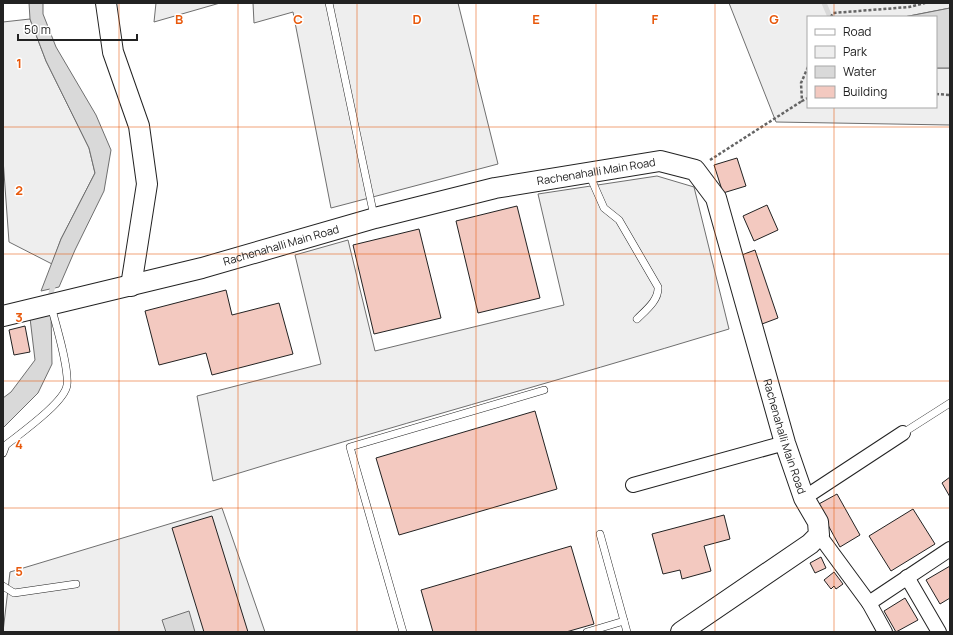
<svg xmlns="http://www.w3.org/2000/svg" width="953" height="635" font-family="Manrope,sans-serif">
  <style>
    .green { fill: #eee; stroke: #6f6f6f }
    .water { fill: #d9d9d9; stroke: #6f6f6f }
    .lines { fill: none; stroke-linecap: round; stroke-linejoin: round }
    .stream { stroke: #d9d9d9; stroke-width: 5 }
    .building { fill: #f3c9c0; stroke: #222 }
    .lane-casing { stroke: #222; stroke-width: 8 }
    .street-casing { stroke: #222; stroke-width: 16 }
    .secondary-casing { stroke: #222; stroke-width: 22 }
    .path { stroke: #646464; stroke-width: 2.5; stroke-dasharray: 3 2; stroke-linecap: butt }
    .lane { stroke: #fff; stroke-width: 7 }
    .street { stroke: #fff; stroke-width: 14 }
    .secondary { stroke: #fff; stroke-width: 20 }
    .grid { fill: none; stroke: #e8590c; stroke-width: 1; stroke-opacity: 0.55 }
    .labels { text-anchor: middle; stroke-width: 3; stroke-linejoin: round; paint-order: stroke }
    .street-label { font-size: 11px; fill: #222; stroke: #fff }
    .grid-label { font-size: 13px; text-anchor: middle; font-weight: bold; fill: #e8590c; stroke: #fff; stroke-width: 3; stroke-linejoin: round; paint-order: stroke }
  </style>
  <rect width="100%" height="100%" fill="#fff"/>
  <g class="green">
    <polygon points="156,3 220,3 154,22"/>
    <polygon points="253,3 458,3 498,164 331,208 293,12 254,23"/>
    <polygon points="729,3 950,3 950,8 904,17 808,17 808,107 936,107 936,68 950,68 950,125 776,122"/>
    <polygon points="30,19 46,61 89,148 95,173 61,239 52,264 9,242 3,159 3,22"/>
    <path d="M 657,176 L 694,187 L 729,329 C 558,381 385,428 213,481 L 197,396 L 321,364 L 295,255 L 348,240 L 375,351 L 564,305 L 538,194 Z"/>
    <polygon points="222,508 265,632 3,632 10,572"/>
  </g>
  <g class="water">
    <polygon points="29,3 43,3 43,14 56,47 96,115 111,150 104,191 75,250 59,287 41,291 61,239 95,173 89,148 46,61 30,19"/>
    <polygon points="950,8 950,68 936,68 936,17 904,17"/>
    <polygon points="51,312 52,364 38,393 3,428 3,398 11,392 35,360 30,318"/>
    <polygon points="189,611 195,632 166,632 162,620"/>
  </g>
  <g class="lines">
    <g class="stream">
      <polyline points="824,3 830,17"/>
      <polyline points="49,300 54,283"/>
    </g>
  </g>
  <g class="building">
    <polygon points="737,158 746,186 723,193 714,165"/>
    <polygon points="767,205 778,230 754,241 743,216"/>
    <polygon points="517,206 540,298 478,313 456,221"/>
    <polygon points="419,229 441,318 374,334 353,245"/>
    <polygon points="755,250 778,318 762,324 739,256"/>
    <polygon points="226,290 232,315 279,303 293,354 212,375 206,353 159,365 145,311"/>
    <polygon points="25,326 30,352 14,355 9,330"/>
    <polygon points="535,411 557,489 399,535 376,458"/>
    <polygon points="950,477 950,497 942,483"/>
    <polygon points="837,494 860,535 840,547 817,505"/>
    <polygon points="913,509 935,544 891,571 869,536"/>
    <polygon points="724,515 730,539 704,546 711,571 682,579 680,570 663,574 652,534"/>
    <polygon points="212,516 248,632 204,632 172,528"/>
    <polygon points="571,546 594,624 566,632 433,632 421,590"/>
    <polygon points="821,557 826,568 815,573 810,563"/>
    <polygon points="950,566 950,598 940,604 926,580"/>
    <polygon points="834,572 843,584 836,589 834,586 831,589 824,580"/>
    <polygon points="905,598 918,620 896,632 884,611"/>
  </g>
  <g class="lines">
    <g class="lane-casing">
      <g id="lane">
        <polyline points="329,3 374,216"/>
        <path d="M 589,174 L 604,208 L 619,220 L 658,287 C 659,300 646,310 637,319"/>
        <polyline points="903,433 950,403"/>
        <path d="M 3,453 L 6,445 C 21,433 65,402 67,385 C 69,367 56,325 51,306"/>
        <polyline points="600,534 624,621"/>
        <polyline points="3,586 14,593 76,584"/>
        <polyline points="403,632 350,447 544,390"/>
        <polyline points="587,632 624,621 627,632"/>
      </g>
    </g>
    <g class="street-casing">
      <g id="street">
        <polyline points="633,485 785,443"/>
        <polyline points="804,498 903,433"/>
        <polyline points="819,535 869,603 950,549"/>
        <polyline points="907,577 939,632"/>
        <polyline points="869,603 885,632"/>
      </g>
    </g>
    <g class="secondary-casing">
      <g id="secondary">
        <polyline points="106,3 113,52 139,126 147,184 131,286"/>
        <path id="s1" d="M 3,316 L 202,268 L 375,218 L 495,188 L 660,161 L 695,170 L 716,198 L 785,443 L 804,498 L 818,522 L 819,535 L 810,544 L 681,632"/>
      </g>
    </g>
    <g class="path">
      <polyline points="831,17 833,13 909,7 925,3"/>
      <polyline points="808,67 801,83 802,101 808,98"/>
      <polyline points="936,94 950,95"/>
      <polyline points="710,160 802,101"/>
    </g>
    <use href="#lane" class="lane"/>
    <use href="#street" class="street"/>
    <use href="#secondary" class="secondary"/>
  </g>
  <path class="grid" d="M 119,3 L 119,632M 238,3 L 238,632M 357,3 L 357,632M 476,3 L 476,632M 596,3 L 596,632M 715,3 L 715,632M 834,3 L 834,17M 834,107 L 834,632M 3,127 L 950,127M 3,254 L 950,254M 3,381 L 950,381M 3,508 L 950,508"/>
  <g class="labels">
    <g class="street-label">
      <text dy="4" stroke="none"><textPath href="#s1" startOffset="611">Rachenahalli Main Road</textPath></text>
      <text dy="4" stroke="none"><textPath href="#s1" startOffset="287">Rachenahalli Main Road</textPath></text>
      <text dy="4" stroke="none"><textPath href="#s1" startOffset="995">Rachenahalli Main Road</textPath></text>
    </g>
  </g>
  <g class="grid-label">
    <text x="179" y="24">B</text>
    <text x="298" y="24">C</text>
    <text x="417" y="24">D</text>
    <text x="536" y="24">E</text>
    <text x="655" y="24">F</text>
    <text x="774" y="24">G</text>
    <text x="19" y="68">1</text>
    <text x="19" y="195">2</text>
    <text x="19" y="322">3</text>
    <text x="19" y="449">4</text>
    <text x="19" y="576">5</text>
  </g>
  <rect width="953" height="635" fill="none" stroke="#222222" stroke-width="8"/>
  <rect x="807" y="16" width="130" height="92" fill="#ffffff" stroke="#a7a7a7"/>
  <rect x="815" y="29" width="20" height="6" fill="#ffffff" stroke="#a7a7a7"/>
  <text x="843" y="36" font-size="12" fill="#222222">Road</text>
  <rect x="815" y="46" width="20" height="12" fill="#eeeeee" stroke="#a7a7a7"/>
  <text x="843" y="56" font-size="12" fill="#222222">Park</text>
  <rect x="815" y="66" width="20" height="12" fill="#d9d9d9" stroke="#a7a7a7"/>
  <text x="843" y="76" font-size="12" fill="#222222">Water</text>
  <rect x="815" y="86" width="20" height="12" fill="#f3c9c0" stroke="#a7a7a7"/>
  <text x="843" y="96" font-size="12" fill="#222222">Building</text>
  <path d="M18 34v6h119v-6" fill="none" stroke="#222222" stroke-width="2"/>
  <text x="24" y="34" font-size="12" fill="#222222" stroke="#ffffff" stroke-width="3" paint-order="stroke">50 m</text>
</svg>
